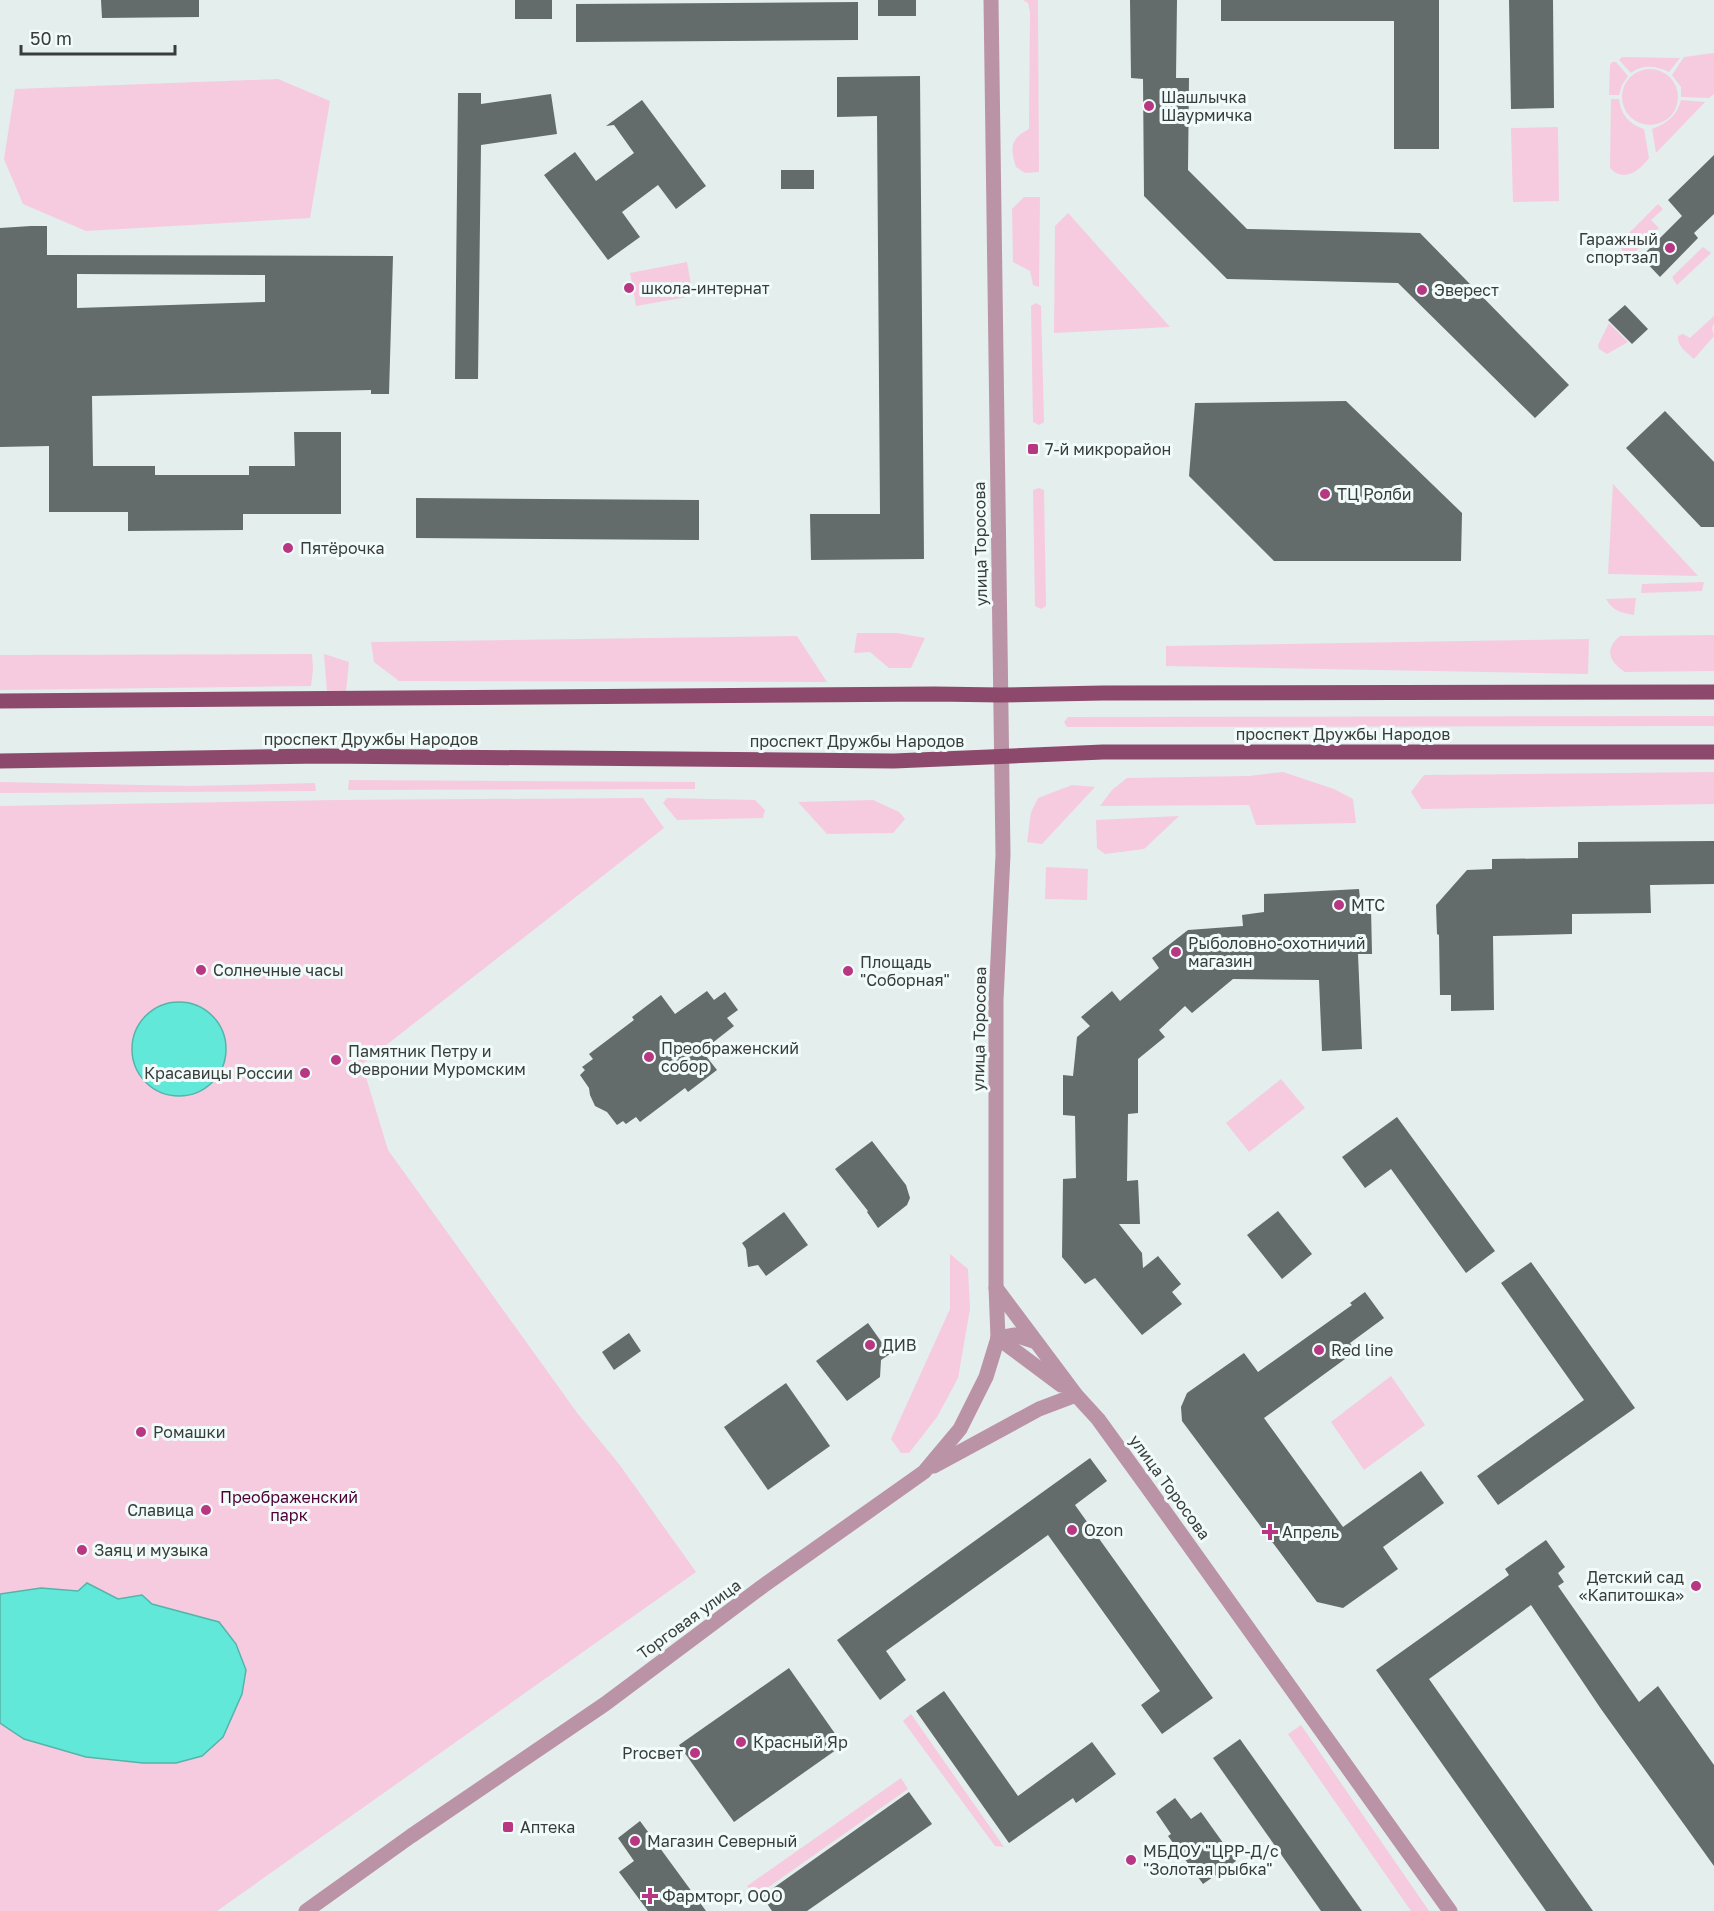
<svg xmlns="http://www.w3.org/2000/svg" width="1714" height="1911" font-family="'Golos Text',sans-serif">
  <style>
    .green { fill: #f6cbdf }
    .water { fill: #62e8d9; stroke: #55b4aa; stroke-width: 1.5 }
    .building { fill: #636c6b; fill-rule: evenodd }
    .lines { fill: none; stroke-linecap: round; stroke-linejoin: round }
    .minor { stroke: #bb93a6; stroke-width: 15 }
    .major { stroke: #8c496c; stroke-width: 15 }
    .poi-dot { fill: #b83782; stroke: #f1fcfa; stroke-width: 2 }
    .labels { text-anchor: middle; stroke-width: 6; stroke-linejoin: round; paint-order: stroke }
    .poi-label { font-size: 16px; fill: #383c3b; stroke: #f1fcfa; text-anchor: start }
    .street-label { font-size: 16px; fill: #383c3b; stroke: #f1fcfa }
    .park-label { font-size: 16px; fill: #4f0033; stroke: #f1fcfa }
  </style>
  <rect width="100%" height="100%" fill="#e4eeed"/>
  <g class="green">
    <path d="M 1023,0 L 1038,0 L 1039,172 L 1025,173 L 1016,167 C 1010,147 1010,139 1029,129 L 1030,12 L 1028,3 Z"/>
    <polygon points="1714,53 1714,94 1709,98 1681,97 1681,87 1672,75 1684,57"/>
    <path d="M 1622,57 L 1680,58 L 1669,72 C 1656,66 1643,64 1631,73 L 1619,60 Z"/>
    <polygon points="1612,62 1616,62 1628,76 1622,85 1619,95 1609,95 1610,65"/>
    <circle cx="1650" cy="97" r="28"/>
    <polygon points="278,79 330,101 310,218 86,231 23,204 4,159 15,89"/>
    <path d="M 1611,99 L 1619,99 C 1621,115 1629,124 1644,129 L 1649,158 C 1639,171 1624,183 1610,168 Z"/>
    <path d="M 1681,100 L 1705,102 L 1656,153 L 1652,129 C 1667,123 1677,116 1681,100 Z"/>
    <polygon points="1558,127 1559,201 1513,202 1511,128"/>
    <polygon points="1024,197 1040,197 1039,287 1033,285 1030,271 1013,262 1012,209"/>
    <path d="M 1658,204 L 1663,209 L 1651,220 L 1659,228 L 1629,258 C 1622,252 1619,249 1622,240 Z"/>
    <polygon points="1068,213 1170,327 1054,333 1055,226"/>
    <polygon points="1703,247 1711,253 1677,285 1672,277"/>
    <polygon points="687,262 693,296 636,306 630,273"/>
    <polygon points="1036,303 1041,306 1044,422 1039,425 1033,422 1031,306"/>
    <path d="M 1714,316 L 1714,323 L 1712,328 L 1714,336 L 1694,359 C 1686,352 1677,346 1678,336 L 1683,334 L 1690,338 Z"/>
    <polygon points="1609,323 1628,342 1607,354 1599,349 1598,345"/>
    <polygon points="1613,484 1698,576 1608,574"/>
    <polygon points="1039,488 1044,490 1046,606 1041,609 1035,606 1033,490"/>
    <polygon points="1704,582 1702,591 1641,593 1642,584"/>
    <path d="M 1636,598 L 1634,615 C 1621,613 1613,611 1606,599 Z"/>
    <polygon points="857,633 897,633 925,638 911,668 889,668 870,652 854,653"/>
    <path d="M 1714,635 L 1714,671 L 1625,672 C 1609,662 1604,649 1620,636 Z"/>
    <polygon points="797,636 827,682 399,681 374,662 371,642"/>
    <polygon points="1589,639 1588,674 1166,666 1166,646"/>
    <polygon points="312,654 313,670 311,686 0,690 0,655"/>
    <polygon points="324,654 349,662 346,692 327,692"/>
    <polygon points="1714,716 1714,726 1067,727 1064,722 1068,717"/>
    <polygon points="1283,772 1334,789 1353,799 1356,823 1256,825 1249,805 1100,806 1112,790 1127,778 1249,776"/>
    <polygon points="1714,772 1714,804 1422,809 1411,792 1424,775"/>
    <polygon points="349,780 695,782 695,789 348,790"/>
    <polygon points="0,782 190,786 315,783 316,791 0,793"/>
    <polygon points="1072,785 1095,787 1042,844 1027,842 1031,812 1038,798"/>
    <polygon points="643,798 664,828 362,1064 388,1150 578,1414 619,1464 696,1572 217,1911 0,1911 0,806 337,800"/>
    <polygon points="667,798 755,800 765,810 763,818 677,820 663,803"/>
    <polygon points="873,800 899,812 905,819 893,833 827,834 798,802"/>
    <polygon points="1179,816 1144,849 1105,854 1097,848 1096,820"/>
    <polygon points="1046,867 1088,869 1087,900 1045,899"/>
    <polygon points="1281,1079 1305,1108 1249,1152 1226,1123"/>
    <polygon points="950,1254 968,1269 970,1309 958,1378 937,1417 909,1453 901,1453 891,1439 950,1309"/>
    <polygon points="1391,1376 1425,1425 1364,1470 1331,1422"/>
    <polygon points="911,1714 1004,1847 995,1846 903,1721"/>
    <polygon points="1301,1725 1429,1911 1411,1911 1288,1734"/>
    <polygon points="901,1778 908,1789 756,1896 747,1886"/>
  </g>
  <g class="water">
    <circle cx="179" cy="1049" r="47"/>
    <polygon points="87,1583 118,1599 142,1595 152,1604 219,1622 236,1644 246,1670 242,1694 223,1737 202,1756 176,1763 143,1763 86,1757 24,1739 0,1723 0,1594 41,1588 78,1591"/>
  </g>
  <g class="building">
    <polygon points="101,0 199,0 199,17 102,18"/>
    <rect x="515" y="0" width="37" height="19"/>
    <rect x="878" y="0" width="38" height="16"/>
    <polygon points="1130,0 1177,0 1176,78 1189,78 1188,170 1247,229 1420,233 1569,385 1535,418 1398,283 1227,279 1144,196 1143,79 1131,78"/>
    <polygon points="1221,0 1439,0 1439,149 1394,149 1394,21 1221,21"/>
    <polygon points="1509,0 1553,0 1554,108 1511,109"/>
    <polygon points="858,2 858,40 576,42 576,4"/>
    <polygon points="920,76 924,559 811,560 810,514 880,514 877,116 837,117 837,77"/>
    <polygon points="458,93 481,93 481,104 551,94 557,134 481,145 478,379 455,379"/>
    <polygon points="642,100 706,186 676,209 658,185 622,212 640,237 608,260 544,175 575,152 596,181 634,153 614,125 606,126"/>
    <polygon points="1714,155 1714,214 1694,233 1698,238 1660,277 1641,257 1682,216 1668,200"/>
    <rect x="781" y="170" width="33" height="19"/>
    <path d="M 31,226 L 47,226 L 47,255 L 393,256 L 389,394 L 371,394 L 371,390 L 92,396 L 93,466 L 155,466 L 155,475 L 249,475 L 249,466 L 295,466 L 294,432 L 341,432 L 341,514 L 243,514 L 243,530 L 128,531 L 128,512 L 49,512 L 49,446 L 0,447 L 0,228 ZM 77,274 L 265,275 L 265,302 L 77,308 Z"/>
    <polygon points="1625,305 1648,329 1632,344 1608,320"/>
    <polygon points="1346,401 1462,513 1461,561 1274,561 1189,476 1195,403"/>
    <polygon points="1665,411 1714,462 1714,527 1701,527 1626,448"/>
    <polygon points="416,498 699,500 699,540 416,538"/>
    <polygon points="1714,841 1714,884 1650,885 1651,913 1572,914 1572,934 1493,936 1494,1010 1451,1011 1451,995 1440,995 1439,935 1437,934 1436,905 1467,870 1492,869 1492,859 1578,858 1578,842"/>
    <polygon points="1359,889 1361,908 1371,908 1372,954 1358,954 1362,1049 1322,1051 1319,980 1233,979 1192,1013 1185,1006 1159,1030 1165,1037 1138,1059 1138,1113 1128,1114 1127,1181 1138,1180 1140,1224 1119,1224 1142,1253 1143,1268 1158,1256 1181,1284 1172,1292 1182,1304 1142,1335 1095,1278 1085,1284 1062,1257 1063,1179 1076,1178 1075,1116 1063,1115 1063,1075 1073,1076 1077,1037 1090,1026 1081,1017 1112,991 1120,1001 1159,968 1152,958 1188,930 1243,926 1242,915 1264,912 1264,894"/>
    <polygon points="707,991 714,1000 725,992 738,1010 727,1018 734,1026 702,1051 717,1070 688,1092 685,1088 640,1122 636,1117 626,1124 623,1121 617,1125 607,1112 595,1106 590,1095 589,1088 580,1075 585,1070 582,1067 593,1059 589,1054 634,1020 632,1017 661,995 675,1014"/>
    <polygon points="1397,1117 1495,1251 1466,1273 1391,1169 1365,1188 1342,1157"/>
    <polygon points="872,1141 906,1185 910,1198 907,1205 878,1228 867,1212 868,1211 835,1169"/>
    <polygon points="1278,1211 1312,1254 1282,1279 1247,1235"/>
    <polygon points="784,1212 808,1245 766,1276 758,1265 748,1267 746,1249 742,1243"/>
    <polygon points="1531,1262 1635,1408 1498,1505 1477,1476 1584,1400 1501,1283"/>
    <polygon points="1365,1292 1384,1318 1350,1343 1356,1351 1264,1418 1343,1527 1421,1471 1444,1503 1383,1547 1398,1569 1343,1608 1317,1602 1182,1421 1181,1407 1187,1393 1244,1353 1258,1372 1352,1305 1350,1303"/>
    <polygon points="868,1323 890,1354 881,1360 880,1377 847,1401 816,1361"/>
    <polygon points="629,1333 641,1351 614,1370 602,1352"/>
    <polygon points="786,1383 830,1446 768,1490 724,1427"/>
    <polygon points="1090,1458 1107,1481 1075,1505 1213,1698 1162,1734 1141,1705 1160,1691 1048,1535 886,1651 906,1680 880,1700 837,1640"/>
    <polygon points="1546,1540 1565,1567 1558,1573 1564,1582 1558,1586 1639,1702 1658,1686 1714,1765 1714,1866 1601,1709 1531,1605 1429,1679 1593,1911 1546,1911 1376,1670 1509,1575 1505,1569"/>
    <polygon points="789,1668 843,1745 734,1822 679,1745"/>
    <polygon points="944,1691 1018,1796 1092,1742 1116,1774 1076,1803 1073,1798 1009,1843 916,1711"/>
    <polygon points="1240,1739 1362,1911 1321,1911 1213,1758"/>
    <polygon points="909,1792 932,1824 807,1911 772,1911 762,1896"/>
    <polygon points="1175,1798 1191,1819 1201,1812 1236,1861 1203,1884 1168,1836 1171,1834 1156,1812"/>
    <polygon points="640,1821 657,1844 706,1911 648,1911 619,1872 634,1861 618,1838"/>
  </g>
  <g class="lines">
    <g class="minor">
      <polyline points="996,1288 1076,1395 1098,1419 1148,1488 1450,1911"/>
      <polyline points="998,1338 1061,1385"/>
      <polyline points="998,1338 1015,1335 1036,1342"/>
      <polyline points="934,1466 1039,1409 1076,1395"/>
      <polyline points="306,1911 411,1836 605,1704 763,1586 924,1472 960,1429 986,1377 998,1338 996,1287 996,1000 1003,855 991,0"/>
    </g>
    <g class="major">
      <polyline points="0,701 935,694 1001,695 1103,693 1714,692"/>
      <polyline points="0,761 323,756 894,761 1103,752 1714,752"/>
    </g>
  </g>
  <g class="poi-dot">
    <circle cx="1149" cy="106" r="6"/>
    <circle cx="1670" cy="248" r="6"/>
    <circle cx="629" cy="288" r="6"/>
    <circle cx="1422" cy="290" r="6"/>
    <rect x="1027" y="443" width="12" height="12" rx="3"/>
    <circle cx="1325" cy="494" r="6"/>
    <circle cx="288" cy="548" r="6"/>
    <circle cx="1339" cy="905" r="6"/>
    <circle cx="1176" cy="952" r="6"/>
    <circle cx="201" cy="970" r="6"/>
    <circle cx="848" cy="971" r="6"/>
    <circle cx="649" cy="1057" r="6"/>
    <circle cx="336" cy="1060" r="6"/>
    <circle cx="305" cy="1073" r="6"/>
    <circle cx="870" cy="1345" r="6"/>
    <circle cx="1319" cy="1350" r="6"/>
    <circle cx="141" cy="1432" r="6"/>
    <circle cx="206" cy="1510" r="6"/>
    <circle cx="1072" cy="1530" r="6"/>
    <path d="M1267 1523h6v6h6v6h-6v6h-6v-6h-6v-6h6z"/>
    <circle cx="82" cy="1550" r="6"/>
    <circle cx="1696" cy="1586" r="6"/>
    <circle cx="741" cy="1742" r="6"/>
    <circle cx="695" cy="1753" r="6"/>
    <rect x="502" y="1821" width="12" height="12" rx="3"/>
    <circle cx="635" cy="1841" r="6"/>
    <circle cx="1131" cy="1860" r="6"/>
    <path d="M647 1887h6v6h6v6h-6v6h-6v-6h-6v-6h6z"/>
  </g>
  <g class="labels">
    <g class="poi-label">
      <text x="1161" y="103">Шашлычка<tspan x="1161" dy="18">Шаурмичка</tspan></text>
      <text x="1658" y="245" text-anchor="end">Гаражный<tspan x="1658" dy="18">спортзал</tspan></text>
      <text x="641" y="294">школа-интернат</text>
      <text x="1434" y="296">Эверест</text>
      <text x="1045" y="455">7-й микрорайон</text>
      <text x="1337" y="500">ТЦ Ролби</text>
      <text x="300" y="554">Пятёрочка</text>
      <text x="1351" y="911">МТС</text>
      <text x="1188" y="949">Рыболовно-охотничий<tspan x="1188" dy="18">магазин</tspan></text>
      <text x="860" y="968">Площадь<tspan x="860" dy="18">"Соборная"</tspan></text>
      <text x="213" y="976">Солнечные часы</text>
      <text x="661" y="1054">Преображенский<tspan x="661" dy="18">собор</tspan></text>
      <text x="348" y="1057">Памятник Петру и<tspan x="348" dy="18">Февронии Муромским</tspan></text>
      <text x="293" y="1079" text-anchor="end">Красавицы России</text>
      <text x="882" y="1351">ДИВ</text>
      <text x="1331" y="1356">Red line</text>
      <text x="153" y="1438">Ромашки</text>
      <text x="194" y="1516" text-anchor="end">Славица</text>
      <text x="1084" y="1536">Ozon</text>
      <text x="1282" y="1538">Апрель</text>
      <text x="94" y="1556">Заяц и музыка</text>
      <text x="1684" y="1583" text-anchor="end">Детский сад<tspan x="1684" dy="18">«Капитошка»</tspan></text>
      <text x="753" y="1748">Красный Яр</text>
      <text x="683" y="1759" text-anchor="end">Proсвет</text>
      <text x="520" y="1833">Аптека</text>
      <text x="647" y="1847">Магазин Северный</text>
      <text x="1143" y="1857">МБДОУ "ЦРР-Д/с<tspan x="1143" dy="18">"Золотая рыбка"</tspan></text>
      <text x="662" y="1902">Фармторг, ООО</text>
    </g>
    <g class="street-label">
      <text transform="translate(980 544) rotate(-91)" y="6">улица Торосова</text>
      <text x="1343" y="740">проспект Дружбы Народов</text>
      <text x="371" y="745">проспект Дружбы Народов</text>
      <text x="857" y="747">проспект Дружбы Народов</text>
      <text transform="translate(979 1029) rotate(-89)" y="6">улица Торосова</text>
      <text transform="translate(1170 1487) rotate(54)" y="6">улица Торосова</text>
      <text transform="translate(689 1619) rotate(-36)" y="6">Торговая улица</text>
    </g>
    <g class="park-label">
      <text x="289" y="1503">Преображенский<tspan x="289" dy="18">парк</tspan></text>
    </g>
  </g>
  <path d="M21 45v9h154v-9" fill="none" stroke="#383c3b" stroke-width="3"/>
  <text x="30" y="45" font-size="18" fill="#383c3b" stroke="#f1fcfa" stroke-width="4.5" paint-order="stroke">50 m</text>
</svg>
